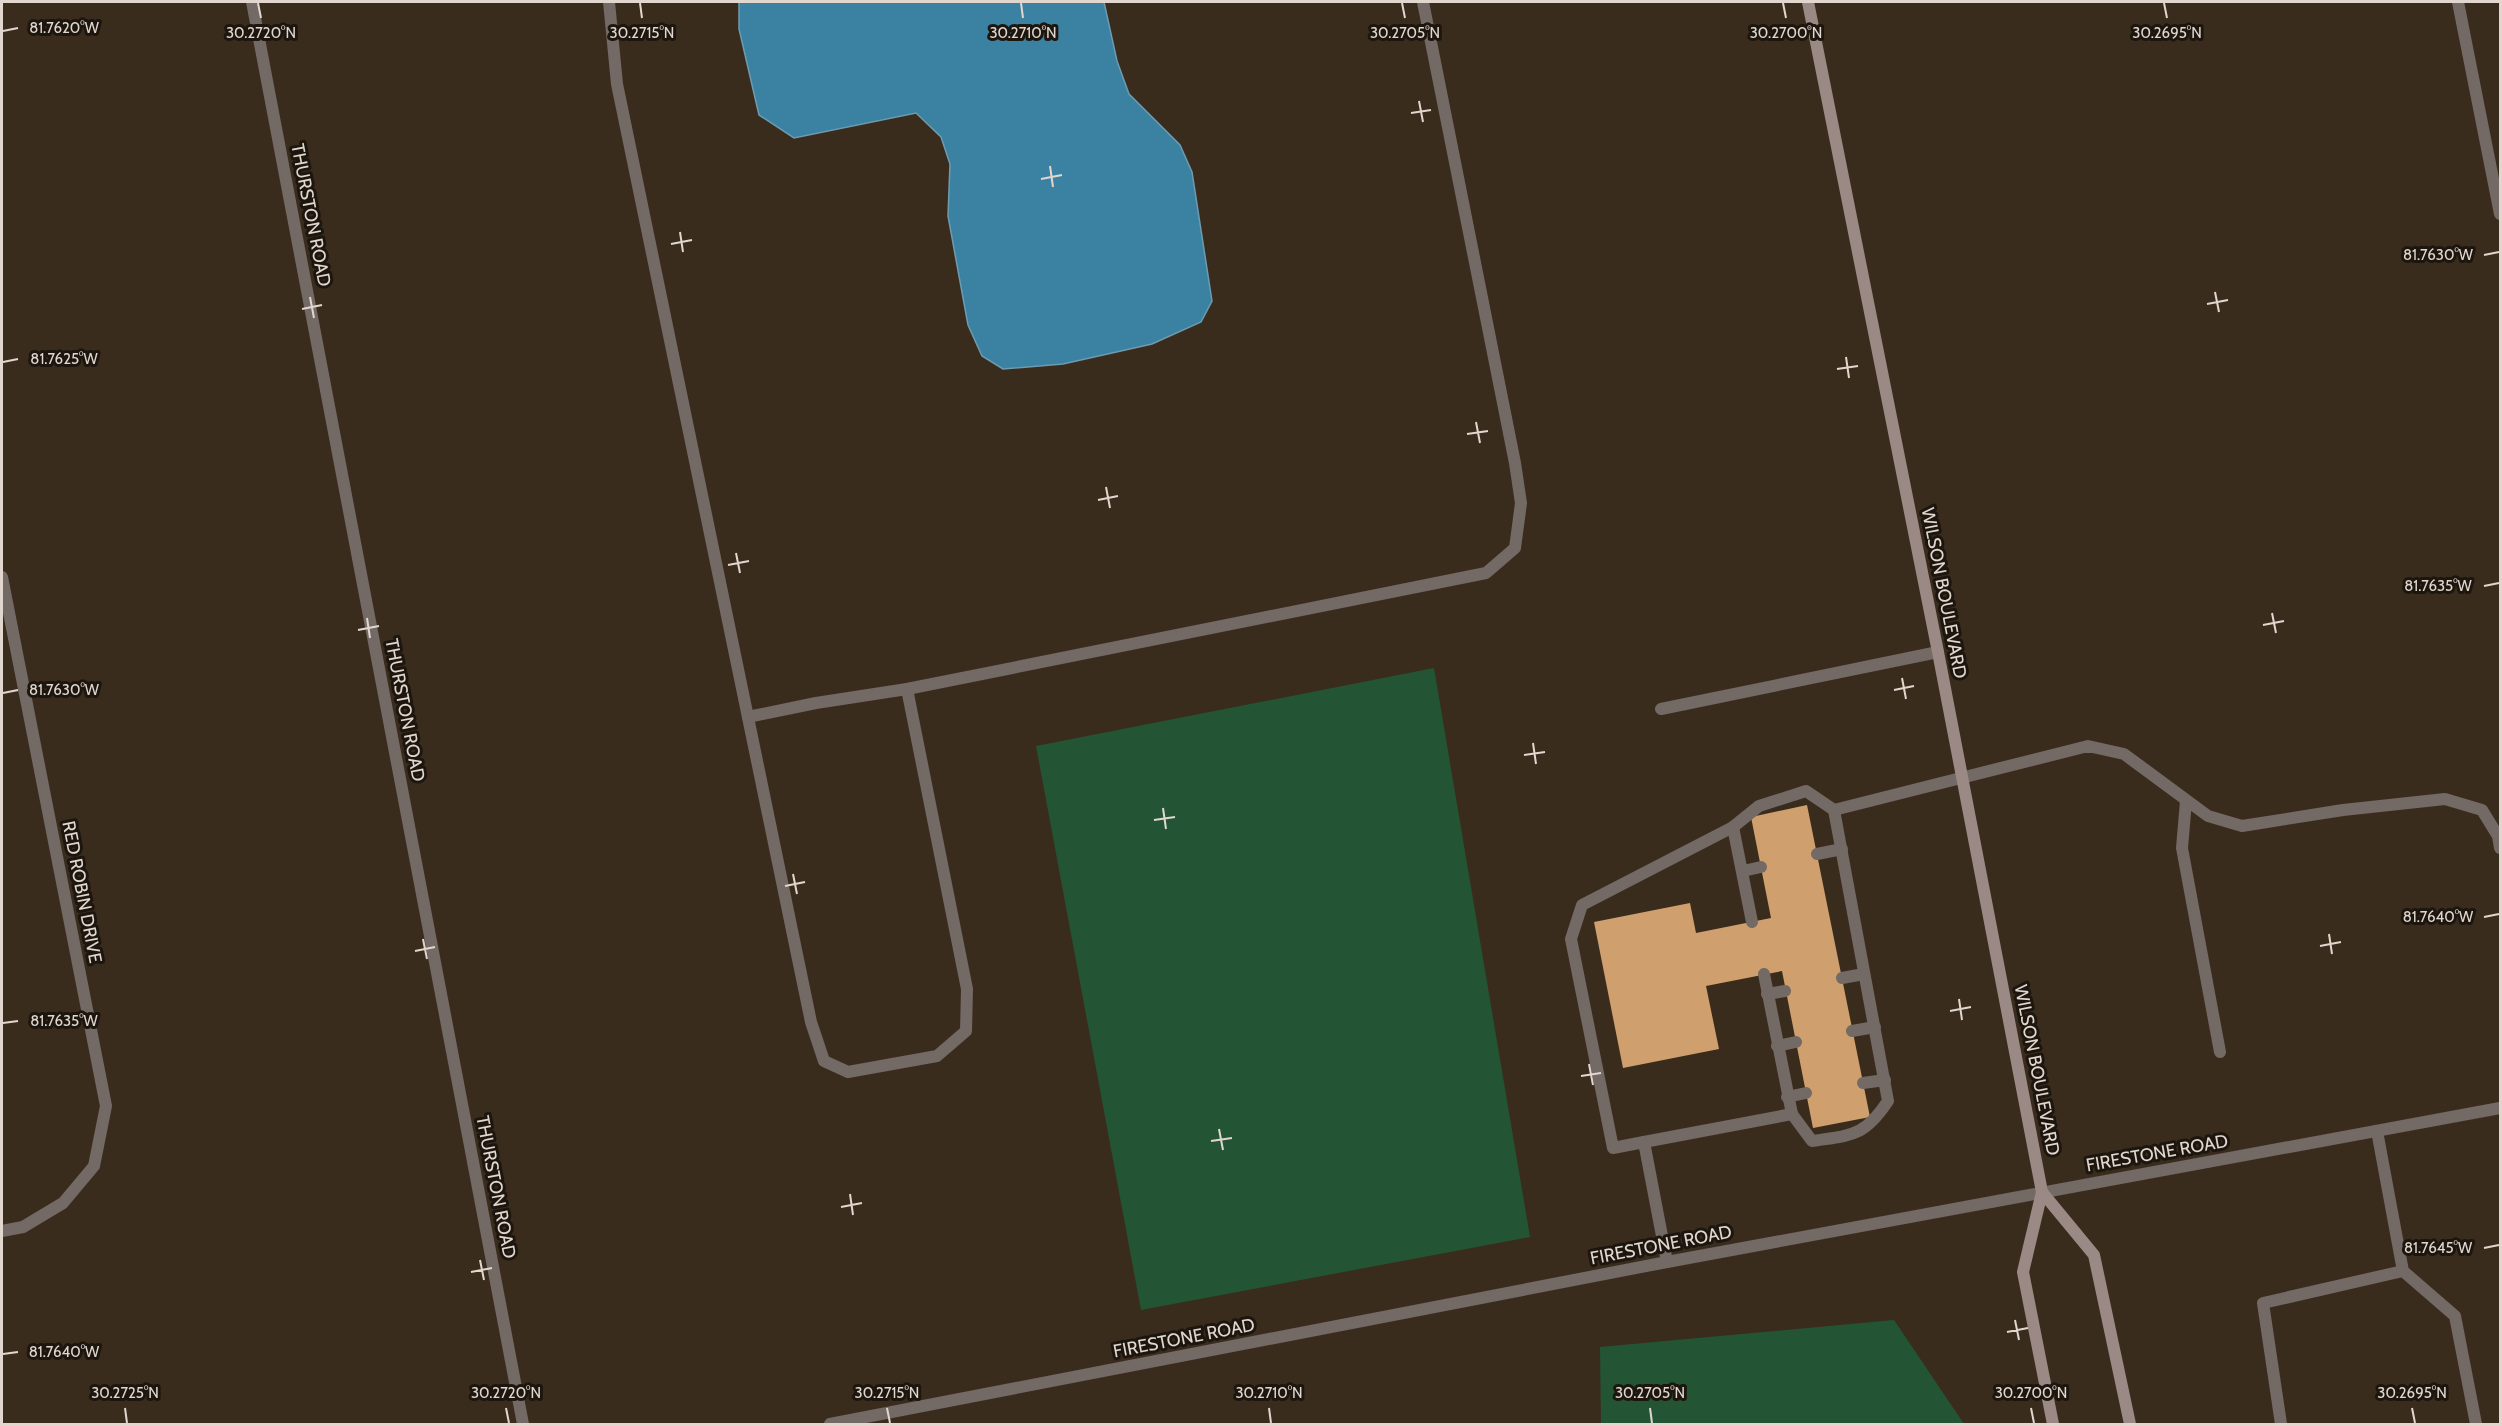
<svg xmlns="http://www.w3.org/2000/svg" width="2502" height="1426" font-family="Cabin,sans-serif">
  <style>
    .green { fill: #235534 }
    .water { fill: #3b81a2; stroke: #6d9bb0; stroke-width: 1.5 }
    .building { fill: #cfa06e }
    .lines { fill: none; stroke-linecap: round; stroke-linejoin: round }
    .service { stroke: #736965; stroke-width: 12 }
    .minor { stroke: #736965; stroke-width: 12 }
    .tertiary { stroke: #736965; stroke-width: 12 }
    .secondary { stroke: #9a8984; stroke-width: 12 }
    .ticks { fill: none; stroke: #e1d7cf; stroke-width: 2 }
    .labels { text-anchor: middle; stroke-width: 6; stroke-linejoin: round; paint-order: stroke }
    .street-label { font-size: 18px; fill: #e1d7cf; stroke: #1c160f }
    .ticks-label { font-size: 15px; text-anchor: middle; fill: #e1d7cf; stroke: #1c160f; stroke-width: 6; stroke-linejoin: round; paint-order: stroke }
  </style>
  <rect width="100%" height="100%" fill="#3a2c1d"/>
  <g class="green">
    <polygon points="1434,668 1530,1237 1141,1310 1036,746"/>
    <polygon points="1894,1320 1964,1424 1601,1424 1600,1347"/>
  </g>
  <polygon class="water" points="739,2 1104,2 1117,61 1129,94 1180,145 1192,172 1212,301 1201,322 1152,344 1063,364 1003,369 982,356 968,325 948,216 950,164 941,137 916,113 794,138 759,115 739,29"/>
  <polygon class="building" points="1807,805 1870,1117 1813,1128 1782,971 1706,986 1719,1049 1623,1068 1594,922 1690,903 1696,933 1771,918 1751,817"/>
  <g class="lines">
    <g class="service">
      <polyline points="609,2 617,84 811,1022 824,1061 848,1072 937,1056 966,1031 967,989 907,689"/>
      <polyline points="1661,709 1938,652"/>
      <polyline points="748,717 816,703 907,689 1486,573 1515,548 1521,503 1515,463 1423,2"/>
      <polyline points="2186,801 2182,848 2220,1052"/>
      <polyline points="1733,827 1752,922"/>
      <polyline points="1817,854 1842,849"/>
      <polyline points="1743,871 1761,867"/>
      <polyline points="1842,978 1864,974"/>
      <polyline points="1767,994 1785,991"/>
      <polyline points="1852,1031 1875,1027"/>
      <polyline points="1777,1046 1796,1042"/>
      <polyline points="1863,1083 1885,1080"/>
      <polyline points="1787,1097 1806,1093"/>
      <path d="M 1792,1114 L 1812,1141 C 1852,1135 1864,1137 1888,1101 L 1834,810"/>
      <polyline points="2377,1131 2403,1271 2455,1316 2476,1424"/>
      <polyline points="1644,1142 1792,1114 1764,974"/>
      <polyline points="1667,1262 1644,1142 1613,1148 1571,939 1582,905 1733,827 1759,806 1806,791 1834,810 2088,746 2124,754 2208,816 2242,826 2343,810 2445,799 2482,810 2498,836 2500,848"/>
      <polyline points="2281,1424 2263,1303 2403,1271"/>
    </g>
    <g class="minor">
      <polyline points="252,2 523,1424"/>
      <polyline points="2458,2 2500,214"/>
      <polyline points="2,577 106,1106 94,1166 63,1203 23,1227 2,1231"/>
    </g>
    <polyline class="tertiary" points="830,1424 1667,1262 2500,1108"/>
    <g class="secondary">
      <polyline points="1808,2 1938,652 2042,1192 2023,1272 2053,1424"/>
      <polyline points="2042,1192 2094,1255 2130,1424"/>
    </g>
  </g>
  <path class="ticks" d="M 258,3 L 261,18M 640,3 L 642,18M 1021,3 L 1023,18M 1402,3 L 1405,18M 1783,3 L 1786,18M 2164,3 L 2167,18M 3,31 L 18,28M 1419,101 L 1423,122M 1411,113 L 1431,110M 1050,166 L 1053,187M 1041,179 L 1062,175M 680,232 L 683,252M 671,244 L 692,240M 2484,255 L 2499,252M 2215,292 L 2219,312M 310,297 L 314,318M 2207,304 L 2228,300M 302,309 L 322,305M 1846,357 L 1849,378M 3,362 L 18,359M 1837,369 L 1858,366M 1476,422 L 1480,443M 1467,434 L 1488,431M 1106,487 L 1110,508M 1098,500 L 1118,496M 736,553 L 740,573M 728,565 L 749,561M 2484,586 L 2499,583M 2272,613 L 2276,633M 367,618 L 370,638M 2263,625 L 2284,621M 358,630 L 379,626M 1902,678 L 1906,699M 1894,690 L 1914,686M 3,693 L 18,690M 1533,743 L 1536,764M 1524,755 L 1545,752M 1163,808 L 1166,829M 1154,820 L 1175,817M 793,874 L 797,894M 785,886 L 805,882M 2484,917 L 2499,914M 2329,934 L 2332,954M 423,939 L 427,959M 2320,946 L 2341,942M 415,951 L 435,947M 1959,999 L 1962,1020M 1950,1011 L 1971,1007M 3,1023 L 18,1021M 1589,1064 L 1593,1085M 1581,1076 L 1601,1073M 1219,1129 L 1223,1150M 1211,1141 L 1232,1138M 850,1194 L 853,1215M 841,1207 L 862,1203M 2484,1248 L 2499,1245M 480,1260 L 484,1280M 471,1272 L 492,1268M 2015,1320 L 2019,1340M 2007,1332 L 2028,1328M 3,1354 L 18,1352M 125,1408 L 127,1423M 506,1408 L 509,1423M 887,1408 L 890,1423M 1269,1408 L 1271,1423M 1650,1408 L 1652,1423M 2031,1408 L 2034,1423M 2412,1408 L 2415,1423"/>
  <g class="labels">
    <g class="street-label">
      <text transform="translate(311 215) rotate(79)" y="6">THURSTON ROAD</text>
      <text transform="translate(1944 593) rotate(79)" y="6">WILSON BOULEVARD</text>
      <text transform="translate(405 710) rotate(79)" y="6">THURSTON ROAD</text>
      <text transform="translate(82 892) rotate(79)" y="6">RED ROBIN DRIVE</text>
      <text transform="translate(2037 1070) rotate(79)" y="6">WILSON BOULEVARD</text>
      <text transform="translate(2157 1153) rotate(-10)" y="6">FIRESTONE ROAD</text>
      <text transform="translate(496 1187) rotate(79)" y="6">THURSTON ROAD</text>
      <text transform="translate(1661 1245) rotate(-11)" y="6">FIRESTONE ROAD</text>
      <text transform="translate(1184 1338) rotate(-11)" y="6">FIRESTONE ROAD</text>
    </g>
  </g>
  <g class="ticks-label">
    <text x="64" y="33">81.7620°W</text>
    <text x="261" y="38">30.2720°N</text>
    <text x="642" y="38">30.2715°N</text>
    <text x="1023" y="38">30.2710°N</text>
    <text x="1405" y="38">30.2705°N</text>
    <text x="1786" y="38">30.2700°N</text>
    <text x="2167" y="38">30.2695°N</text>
    <text x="2438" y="260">81.7630°W</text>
    <text x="64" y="364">81.7625°W</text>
    <text x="2438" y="591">81.7635°W</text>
    <text x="64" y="695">81.7630°W</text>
    <text x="2438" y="922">81.7640°W</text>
    <text x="64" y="1026">81.7635°W</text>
    <text x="2438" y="1253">81.7645°W</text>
    <text x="64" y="1357">81.7640°W</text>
    <text x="125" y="1398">30.2725°N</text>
    <text x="506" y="1398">30.2720°N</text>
    <text x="887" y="1398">30.2715°N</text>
    <text x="1269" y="1398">30.2710°N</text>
    <text x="1650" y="1398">30.2705°N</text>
    <text x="2031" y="1398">30.2700°N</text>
    <text x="2412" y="1398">30.2695°N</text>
  </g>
  <rect width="2502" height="1426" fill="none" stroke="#e1d7cf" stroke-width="6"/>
</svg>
